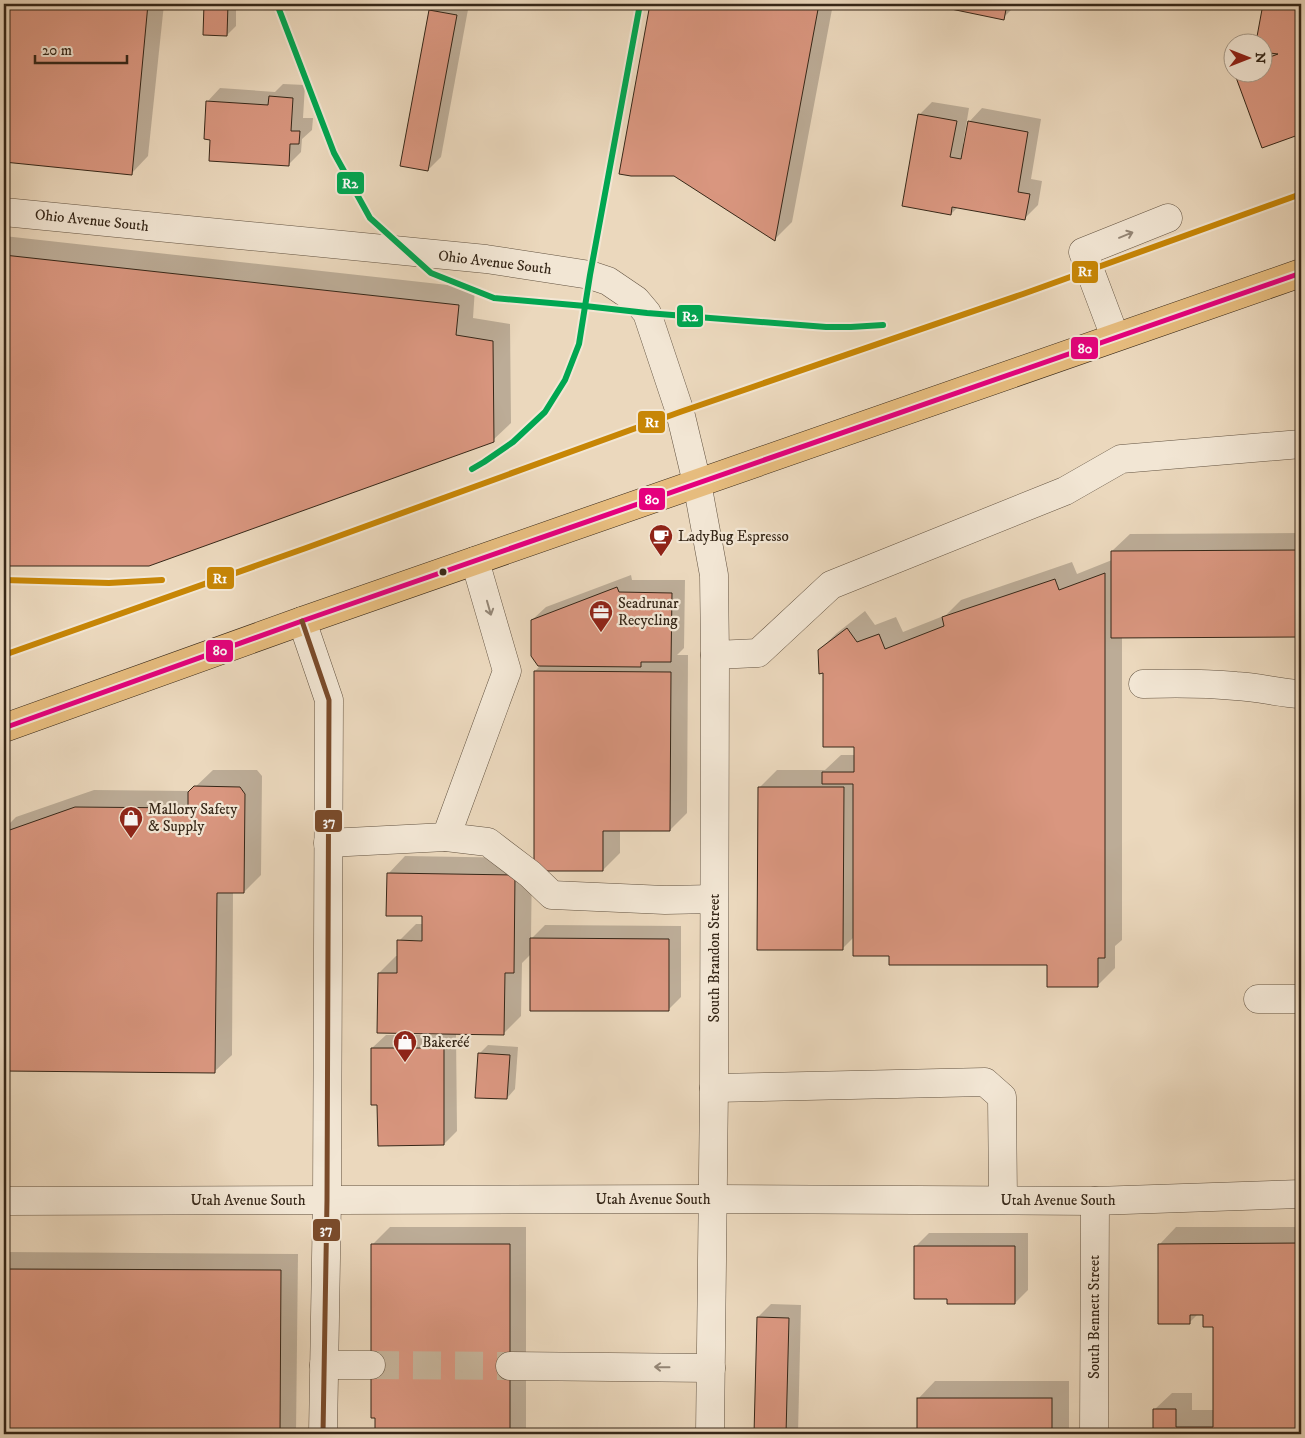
<svg xmlns="http://www.w3.org/2000/svg" width="1305" height="1438" font-family="'IM FELL DW Pica',serif">
  <style>
    .shadow { fill: #0003 }
    .building { fill: #d9967f; stroke: #362718 }
    .lines { fill: none; stroke-linecap: round; stroke-linejoin: round }
    .minor-tunnel { stroke: #c7b59c; stroke-width: 28; stroke-dasharray: 28 14; stroke-linecap: butt }
    .minor-casing { stroke: #635341; stroke-width: 29 }
    .highway-casing { stroke: #362718; stroke-width: 29 }
    .minor { stroke: #f2e6d4; stroke-width: 28 }
    .highway { stroke: #e6bc7e; stroke-width: 28 }
    .bus-1-casing { stroke: #f2e6d4; stroke-width: 9 }
    .bus-2-casing { stroke: #f2e6d4; stroke-width: 9 }
    .bus-1 { stroke: #e5007d; stroke-width: 5 }
    .bus-2 { stroke: #7a4b2a; stroke-width: 5 }
    .rail-1-casing { stroke: #f2e6d4; stroke-width: 10 }
    .rail-2-casing { stroke: #f2e6d4; stroke-width: 10 }
    .rail-1 { stroke: #c78606; stroke-width: 6 }
    .rail-2 { stroke: #00a651; stroke-width: 6 }
    .oneway { stroke: #948676 }
    .bus-dot { fill: #362718; stroke: #f2e6d4; stroke-width: 2 }
    .labels { text-anchor: middle; stroke-width: 4.5; stroke-linejoin: round; paint-order: stroke }
    .street-label { font-size: 15px; fill: #362718; stroke: #f2e6d4 }
    .poi-label { font-size: 15px; fill: #362718; stroke: #f2e6d4; text-anchor: start }
    .line-badge { stroke: #f2e6d4; stroke-width: 2 }
    .badge-label { font-size: 14px; text-anchor: middle; font-weight: bold; fill: #fff }
  </style>
  <rect width="100%" height="100%" fill="#ebd8bd"/>
  <filter id="stains"><feTurbulence type="fractalNoise" baseFrequency=".004" numOctaves="4"/><feColorMatrix values="0 0 0 0 .2 0 0 0 0 .09 0 0 0 0 .02 0 0 0 .5 -.17"/></filter>
  <radialGradient id="worn" r=".72"><stop offset=".6" stop-color="#630" stop-opacity="0"/><stop offset="1" stop-color="#630" stop-opacity=".3"/></radialGradient>
  <g class="shadow">
    <polygon points="4,4 164,4 148,156 131,174 4,161"/>
    <polygon points="205,4 236,4 236,26 227,35 204,34"/>
    <polygon points="437,4 469,4 441,157 428,170 430,10"/>
    <polygon points="652,4 833,4 792,222 775,239 674,175 621,173"/>
    <polygon points="953,4 1013,4 1012,9 1003,18 952,8"/>
    <polygon points="1265,4 1301,4 1301,133 1263,147 1262,42 1258,42"/>
    <polygon points="283,84 305,85 303,118 313,118 312,130 302,139 301,152 288,165 211,138 207,102 220,88 275,92"/>
    <polygon points="932,102 969,108 963,144 965,145 969,122 982,108 1041,119 1031,179 1042,181 1038,205 1025,218 958,207 951,214 919,115"/>
    <polygon points="4,236 475,288 473,318 510,324 511,423 493,440 148,564 4,565"/>
    <polygon points="1301,533 1301,636 1122,637 1122,940 1115,946 1115,968 1098,985 1048,964 890,955 854,937 842,949 760,787 777,770 825,770 841,755 855,755 855,746 825,672 819,650 837,633 865,611 875,625 896,617 903,632 946,615 961,600 1072,562 1077,574 1112,560 1112,551 1130,534"/>
    <polygon points="631,575 632,580 685,580 684,648 677,655 688,655 687,813 670,830 620,830 620,853 603,870 535,671 541,665 532,620 546,607"/>
    <polygon points="213,770 257,770 262,776 261,875 244,892 233,892 232,1055 214,1072 4,1070 4,829 16,817 94,790 191,791"/>
    <polygon points="405,856 532,858 531,939 545,925 681,926 681,997 668,1010 531,954 522,963 521,1016 504,1033 456,1033 457,1131 444,1144 378,1103 372,1048 386,1035 441,1035 441,1033 379,973 396,956 398,956 399,941 416,924 423,924 423,915 388,874"/>
    <polygon points="488,1045 518,1047 515,1089 507,1098 479,1054"/>
    <polygon points="390,1227 526,1227 526,1434 376,1434 372,1245"/>
    <polygon points="1176,1227 1301,1227 1301,1434 1154,1434 1154,1410 1172,1393 1192,1393 1192,1410 1214,1410 1214,1326 1204,1314 1198,1314 1190,1322 1159,1245"/>
    <polygon points="929,1233 1028,1233 1028,1290 1015,1303 948,1298 916,1246"/>
    <polygon points="6,1252 298,1254 296,1434 4,1434 4,1254"/>
    <polygon points="771,1304 801,1305 798,1434 755,1434 758,1317"/>
    <polygon points="935,1381 1069,1381 1069,1434 918,1434 918,1399"/>
  </g>
  <g class="building">
    <polygon points="4,4 148,4 132,175 4,162"/>
    <polygon points="204,4 228,4 227,36 203,35"/>
    <polygon points="650,4 819,4 775,241 674,176 631,176 619,174"/>
    <polygon points="951,4 1007,4 1004,20 951,9"/>
    <polygon points="1263,4 1277,4 1301,8 1301,134 1262,148 1234,72 1262,72 1262,60 1278,54 1262,52 1262,42 1256,42"/>
    <polygon points="429,10 457,15 428,171 400,166"/>
    <polygon points="269,96 293,98 291,131 300,131 299,144 290,144 289,166 209,161 210,140 204,139 206,101 268,105"/>
    <polygon points="918,114 957,121 950,157 961,159 968,121 1028,132 1018,192 1030,194 1025,220 952,207 951,215 902,206"/>
    <polygon points="4,255 459,305 456,335 493,341 494,442 149,566 4,566"/>
    <polygon points="1301,550 1301,637 1111,638 1111,551"/>
    <polygon points="1105,573 1105,958 1098,958 1098,987 1047,987 1047,965 889,965 889,956 853,956 853,784 822,784 822,772 854,772 854,747 823,747 823,673 819,674 818,650 847,628 857,642 879,634 885,649 944,626 942,617 1055,579 1059,590"/>
    <polygon points="617,587 619,592 672,593 671,662 641,662 641,667 538,666 531,656 531,620"/>
    <polygon points="534,671 671,672 670,831 603,831 603,871 534,871"/>
    <polygon points="194,786 240,787 245,794 244,893 217,893 215,1073 4,1071 4,832 75,807 188,808 188,792"/>
    <polygon points="758,787 844,787 843,950 757,950"/>
    <polygon points="387,873 515,875 514,973 505,973 504,1035 377,1033 378,973 397,973 397,940 422,941 422,916 386,916"/>
    <polygon points="530,938 669,939 669,1011 530,1011"/>
    <polygon points="371,1048 444,1048 444,1145 378,1146 377,1105 371,1105"/>
    <polygon points="478,1053 510,1055 507,1099 475,1098"/>
    <polygon points="1301,1243 1301,1434 1153,1434 1153,1409 1176,1409 1176,1427 1213,1427 1213,1327 1203,1327 1203,1315 1190,1315 1190,1324 1158,1324 1158,1244"/>
    <polygon points="371,1244 510,1244 510,1434 375,1434 375,1418 371,1418"/>
    <polygon points="914,1246 1015,1246 1015,1304 947,1304 947,1299 914,1299"/>
    <polygon points="4,1269 281,1270 280,1434 4,1434"/>
    <polygon points="757,1317 789,1318 786,1434 754,1434"/>
    <rect x="917" y="1398" width="135" height="36"/>
  </g>
  <g class="lines">
    <polyline class="minor-tunnel" points="371,1365 510,1366"/>
    <g class="minor-casing">
      <g id="minor">
        <polyline points="4,212 486,259 590,275 608,281 636,300 647,313 680,412 697,483 714,575 715,655 714,1088 710,1434"/>
        <polyline points="1115,337 1083,252 1168,218"/>
        <polyline points="302,621 329,700 327,1200 323,1434"/>
        <polyline points="715,655 758,653 831,585 1065,491 1121,459 1301,444"/>
        <path d="M 1143,684 C 1174,683 1205,683 1236,686 C 1258,687 1279,693 1301,694"/>
        <polyline points="446,837 488,842 530,874 552,895 665,900 714,899"/>
        <polyline points="328,843 446,837 507,671 475,561"/>
        <polyline points="1258,999 1301,999"/>
        <polyline points="714,1088 985,1082 1002,1097 1003,1200"/>
        <polyline points="4,1201 713,1199 1095,1201 1301,1194"/>
        <polyline points="324,1365 371,1365"/>
        <polyline points="510,1366 711,1368"/>
        <polyline points="1094,1434 1095,1201"/>
      </g>
    </g>
    <g class="highway-casing">
      <polyline id="highway" points="4,728 302,621 1301,273"/>
    </g>
    <use href="#minor" class="minor"/>
    <use href="#highway" class="highway"/>
    <g class="bus-1-casing">
      <polyline id="bus-1" points="4,728 302,621 1301,273"/>
    </g>
    <g class="bus-2-casing">
      <polyline id="bus-2" points="302,621 329,700 327,1200 323,1434"/>
    </g>
    <use href="#bus-1" class="bus-1"/>
    <use href="#bus-2" class="bus-2"/>
    <g class="rail-1-casing">
      <g id="rail-1">
        <polyline points="4,580 109,583 162,580"/>
        <polyline points="4,655 306,548 680,412 1023,294 1301,194"/>
      </g>
    </g>
    <g class="rail-2-casing">
      <g id="rail-2">
        <polyline points="277,4 334,153 370,218 431,273 494,298 585,306 647,313 826,327 851,327 883,325"/>
        <polyline points="472,469 484,462 513,442 545,412 565,380 579,344 590,275 640,4"/>
      </g>
    </g>
    <use href="#rail-1" class="rail-1"/>
    <use href="#rail-2" class="rail-2"/>
  </g>
  <defs><path id="oneway-shaft" d="M-6 0H5M1.5-3L5.5 0L1.5 3" fill="none" stroke-width="1.6" stroke-linecap="round" stroke-linejoin="round" transform="scale(1.25)"/></defs>
  <g class="oneway">
    <use href="#oneway-shaft" transform="translate(1126 235) rotate(-22)"/>
    <use href="#oneway-shaft" transform="translate(489 608) rotate(74)"/>
    <use href="#oneway-shaft" transform="translate(662 1367) rotate(-179)"/>
  </g>
  <defs>
    <g id="cafe-pin" transform="scale(1.25)"><path d="M0 17L-7.5 6A9.5 9.5 0 1 1 7.5 6Z" fill="#8f2418" stroke="#f2e6d4"/><path d="M-5.5-4.5H6V0H3Q3 3.5 0 3.5H-2.5Q-5.5 3.5-5.5 0ZM3-3.2v2h1.7v-2ZM-6 4.5H4V6H-6Z" fill="#fff"/></g>
    <g id="office-pin" transform="scale(1.25)"><path d="M0 17L-7.5 6A9.5 9.5 0 1 1 7.5 6Z" fill="#8f2418" stroke="#f2e6d4"/><path d="M-6-3h4V-5.5h4V-3h4V5H-6ZM-1-4.5V-3h2v-1.5ZM-6 0V1H6V0Z" fill="#fff"/></g>
    <g id="shop-pin" transform="scale(1.25)"><path d="M0 17L-7.5 6A9.5 9.5 0 1 1 7.5 6Z" fill="#8f2418" stroke="#f2e6d4"/><path d="M-5-2.5h2.3a2.7 3.5 0 0 1 5.4 0H5L5.5 6h-11ZM-1.5-2.5h3a1.5 2.3 0 0 0-3 0Z" fill="#fff"/></g>
  </defs>
  <g fill-rule="evenodd">
    <use href="#cafe-pin" x="661" y="536"/>
    <use href="#office-pin" x="601" y="612"/>
    <use href="#shop-pin" x="131" y="818"/>
    <use href="#shop-pin" x="405" y="1042"/>
  </g>
  <circle class="bus-dot" cx="443" cy="572" r="4.5"/>
  <g class="labels">
    <g class="street-label">
      <text transform="translate(92 220) rotate(6)" y="5">Ohio Avenue South</text>
      <text transform="translate(495 262) rotate(7)" y="5">Ohio Avenue South</text>
      <text transform="translate(714 958) rotate(-90)" y="5">South Brandon Street</text>
      <text x="653" y="1204">Utah Avenue South</text>
      <text x="248" y="1205">Utah Avenue South</text>
      <text x="1058" y="1205">Utah Avenue South</text>
      <text transform="translate(1094 1317) rotate(-90)" y="5">South Bennett Street</text>
    </g>
    <g class="poi-label">
      <text x="678" y="541">LadyBug Espresso</text>
      <text x="618" y="608">Seadrunar<tspan x="618" dy="17">Recycling</tspan></text>
      <text x="148" y="814">Mallory Safety<tspan x="148" dy="17">&amp; Supply</tspan></text>
      <text x="422" y="1047">Bakeréé</text>
    </g>
  </g>
  <g class="line-badge">
    <rect x="336" y="171" width="29" height="24" rx="5" fill="#00a651"/>
    <rect x="1071" y="260" width="28" height="24" rx="5" fill="#c78606"/>
    <rect x="676" y="304" width="28" height="24" rx="5" fill="#00a651"/>
    <rect x="1070" y="336" width="29" height="24" rx="5" fill="#e5007d"/>
    <rect x="637" y="410" width="29" height="24" rx="5" fill="#c78606"/>
    <rect x="638" y="487" width="28" height="24" rx="5" fill="#e5007d"/>
    <rect x="206" y="566" width="29" height="24" rx="5" fill="#c78606"/>
    <rect x="205" y="639" width="29" height="24" rx="5" fill="#e5007d"/>
    <rect x="314" y="809" width="29" height="24" rx="5" fill="#7a4b2a"/>
    <rect x="312" y="1218" width="29" height="24" rx="5" fill="#7a4b2a"/>
  </g>
  <g class="badge-label">
    <text x="350" y="188">R2</text>
    <text x="1085" y="276">R1</text>
    <text x="690" y="321">R2</text>
    <text x="1085" y="353">80</text>
    <text x="652" y="427">R1</text>
    <text x="652" y="504">80</text>
    <text x="220" y="583">R1</text>
    <text x="220" y="655">80</text>
    <text x="329" y="826">37</text>
    <text x="326" y="1234">37</text>
  </g>
  <rect width="1305" height="1438" fill="none" stroke="#ebd8bd" stroke-width="20"/>
  <rect x="5" y="5" width="1295" height="1428" fill="none" stroke="#362718" stroke-width="2.5"/>
  <rect x="10" y="10" width="1285" height="1418" fill="none" stroke="#362718"/>
  <g transform="translate(1248 58) rotate(90)"><circle r="24" fill="#f2e6d4" stroke="#a79a89"/>
  <path d="M0-4L9 19L0 12L-9 19Z" fill="#8f2418"/>
  <text y="-8" font-size="14" font-weight="bold" text-anchor="middle" fill="#362718">N</text>
  </g>
  <path d="M35 55v8h92v-8" fill="none" stroke="#362718" stroke-width="2.5"/>
  <text x="42" y="55" font-size="15" fill="#362718" stroke="#f2e6d4" stroke-width="4" paint-order="stroke">20 m</text>
  <rect width="100%" height="100%" filter="url(#stains)"/>
  <rect width="100%" height="100%" fill="url(#worn)"/>
</svg>
